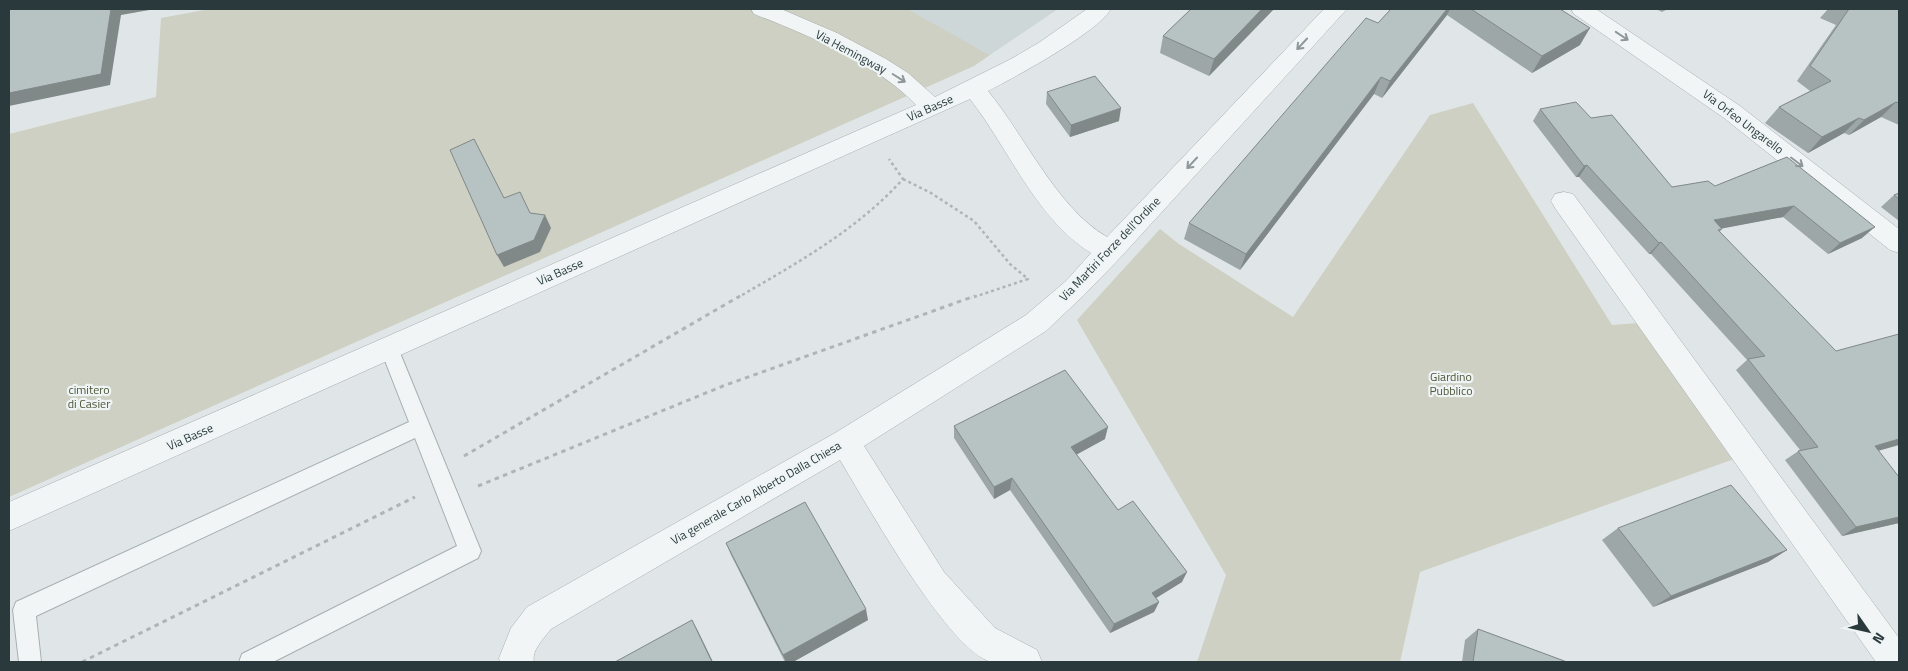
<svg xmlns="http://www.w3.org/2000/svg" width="1908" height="671" font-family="'Titillium Web',sans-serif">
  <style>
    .built { fill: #ced7d8 }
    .green { fill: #cdd0c2 }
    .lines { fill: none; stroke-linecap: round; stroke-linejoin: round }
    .service-casing { stroke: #a6afb0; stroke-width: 2 }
    .minor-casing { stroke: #a6afb0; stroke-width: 1 }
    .path-far1 { stroke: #aeb5b7; stroke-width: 2.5; stroke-dasharray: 3 3; stroke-linecap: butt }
    .path { stroke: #aeb5b7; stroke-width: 3; stroke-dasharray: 4.5 4.5; stroke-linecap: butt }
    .service { fill: #f2f5f6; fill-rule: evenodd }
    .minor { fill: #f2f5f6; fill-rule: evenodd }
    .wall { fill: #9da7a8 }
    .shaded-wall { fill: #808888 }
    .building { fill: #b7c2c3; stroke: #808888 }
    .oneway { stroke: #8e9899 }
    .labels { text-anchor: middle; stroke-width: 4.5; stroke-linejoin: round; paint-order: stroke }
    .street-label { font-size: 12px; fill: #2a3a3c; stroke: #eff4f5 }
    .park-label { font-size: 12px; fill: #4e5739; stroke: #eff4f5 }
  </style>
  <rect width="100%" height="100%" fill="#e0e6e7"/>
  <polygon class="built" points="809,9 1058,9 990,55 976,47"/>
  <g class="green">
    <polygon points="210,9 907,9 990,55 974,66 9,497 9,134 156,97 161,18"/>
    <polygon points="1473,103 1612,325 1638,323 1734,459 1420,572 1400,662 1197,662 1226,575 1077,320 1160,229 1179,244 1293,317 1430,115"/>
  </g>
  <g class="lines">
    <g class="service-casing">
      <polygon id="service" points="389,340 396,342 398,348 481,551 478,558 273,662 239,662 242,654 457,546 415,438 36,616 41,662 19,662 13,610 16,602 409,422 380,348 382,342"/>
    </g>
    <g class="minor-casing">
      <g id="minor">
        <path d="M 751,9 L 781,9 L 837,33 L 886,59 L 908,73 L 935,97 L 1011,59 L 1040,42 L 1087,9 L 1111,9 C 1097,33 1015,77 988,91 C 1025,136 1057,208 1107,237 L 1324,9 L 1347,9 L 1119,259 L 1084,295 L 1046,331 L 864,446 L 944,572 L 995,628 L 1037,650 L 1042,662 C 1026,662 1007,665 992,662 C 949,653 865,501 840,460 L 551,629 C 544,638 531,651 534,662 L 500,662 L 499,658 L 511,628 L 527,607 L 835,433 L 1026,315 L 1066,281 L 1091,253 C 1037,220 1009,149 970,99 L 9,531 L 9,502 L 916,105 C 878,64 806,34 754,14 Z"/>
        <polygon points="1571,9 1596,9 1740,106 1899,229 1899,253 1890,250 1724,118 1574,14"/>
        <polygon points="1564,192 1573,194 1899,638 1899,662 1876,662 1555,208 1551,201 1555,194"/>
      </g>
    </g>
    <g class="path-far1">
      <polyline points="903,179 931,193 974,221 1010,264 1028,279 971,298"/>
      <path d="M 737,298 C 797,263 857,230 903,179 L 889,159"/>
    </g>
    <g class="path">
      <polyline points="464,456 740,296"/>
      <polyline points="478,486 723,386 975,296"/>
      <polyline points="82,662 415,497"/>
    </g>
    <use href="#service" class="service"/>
    <use href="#minor" class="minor"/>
  </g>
  <g class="wall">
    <polygon points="1191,9 1274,9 1209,76 1160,53 1163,36"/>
    <polygon points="1391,9 1560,9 1580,45 1532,73 1447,15 1382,98 1374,94 1240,270 1184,239 1189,223 1378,23"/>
    <polygon points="1656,9 1668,9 1662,12"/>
    <polygon points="1828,9 1899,9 1899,125 1881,117 1849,135 1844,133 1808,153 1765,123 1779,107 1810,91 1797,81 1836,25 1820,18"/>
    <polygon points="1047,92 1119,121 1070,137 1046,104"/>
    <polygon points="1540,109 1591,118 1672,187 1715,186 1787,157 1862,238 1828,254 1783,217 1722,228 1720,232 1878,451 1899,523 1842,536 1785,460 1800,450 1736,370 1747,360 1651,254 1649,254 1579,177 1576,177 1533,121"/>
    <polygon points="1899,193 1899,221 1881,207 1894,195"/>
    <polygon points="954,426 1105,439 1076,455 1118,510 1182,582 1156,598 1159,602 1154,612 1110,633 1010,490 994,499 954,438"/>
    <polygon points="1618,528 1787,550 1768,562 1653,607 1602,540"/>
    <polygon points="726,543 868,620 793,662 785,662 731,555"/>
    <polygon points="1478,629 1567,662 1462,662 1465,640"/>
  </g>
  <g class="shaded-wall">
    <polygon points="111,9 155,9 121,15 110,85 9,106 9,93"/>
    <polygon points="1262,9 1274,9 1209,76 1214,59"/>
    <polygon points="1447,9 1450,9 1447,15 1382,98 1390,81"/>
    <polygon points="1590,28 1580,45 1532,73 1542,56"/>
    <polygon points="1381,77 1374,94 1240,270 1246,254"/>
    <polygon points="1896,102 1881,117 1849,135 1864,120"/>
    <polygon points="1121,108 1119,121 1070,137 1071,125"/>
    <polygon points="1859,118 1844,133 1808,153 1822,137"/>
    <polygon points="1587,165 1579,177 1576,177 1584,166"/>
    <polygon points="1794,206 1783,217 1704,232 1714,220"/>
    <polygon points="545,215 551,228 540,252 504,267 497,255"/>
    <polygon points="1875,227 1862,238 1828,254 1840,243"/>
    <polygon points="1661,242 1651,254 1649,254 1659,243"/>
    <polygon points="1108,427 1105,439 1068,459 1071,447"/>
    <polygon points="1899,439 1899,445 1860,456 1875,446"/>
    <polygon points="1012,478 1010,490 994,499 994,487"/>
    <polygon points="1899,517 1899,523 1842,536 1856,527"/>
    <polygon points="1787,550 1768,562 1653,607 1671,596"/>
    <polygon points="1187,572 1182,582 1148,603 1152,593"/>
    <polygon points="1159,602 1154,612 1110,633 1114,624"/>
    <polygon points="866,609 868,620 793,662 786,662 783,655"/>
    <polygon points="692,620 698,631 713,662 712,662"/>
  </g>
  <g class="building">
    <polygon points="9,9 111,9 101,74 9,93"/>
    <polygon points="1191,9 1262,9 1214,59 1163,36"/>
    <polygon points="1391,9 1447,9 1390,81 1381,77 1246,254 1189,223 1366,18 1378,23"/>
    <polygon points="1471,9 1560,9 1590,28 1542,56"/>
    <polygon points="1848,9 1899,9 1899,103 1896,102 1864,120 1859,118 1822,137 1779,107 1831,81 1810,66 1849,9"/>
    <polygon points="1095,76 1121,108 1071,125 1047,92"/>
    <polygon points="1576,102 1591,118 1612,115 1672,187 1708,181 1715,186 1787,157 1875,227 1840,243 1794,206 1714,220 1722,229 1718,230 1836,351 1899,334 1899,439 1875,446 1899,477 1899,517 1856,527 1798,451 1818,447 1748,359 1765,356 1661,242 1659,243 1587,165 1584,166 1540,109"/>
    <polygon points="474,139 504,198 520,192 530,213 545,215 534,240 497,255 450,150"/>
    <polygon points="1899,193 1899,199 1894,195"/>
    <polygon points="1065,370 1108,427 1071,447 1118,510 1133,501 1187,572 1152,593 1159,602 1114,624 1012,478 994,487 954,426"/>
    <polygon points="1731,485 1787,550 1671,596 1618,528"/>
    <polygon points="805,502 866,609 783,655 726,543"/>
    <polygon points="692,620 712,662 615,662"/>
    <polygon points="1478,629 1567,662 1473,662"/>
  </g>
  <defs><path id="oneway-shaft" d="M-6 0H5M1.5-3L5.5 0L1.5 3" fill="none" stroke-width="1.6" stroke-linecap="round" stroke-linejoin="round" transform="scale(1.25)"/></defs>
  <g class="oneway">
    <use href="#oneway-shaft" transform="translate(1622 36) rotate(34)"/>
    <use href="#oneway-shaft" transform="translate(1302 44) rotate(133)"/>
    <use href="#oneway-shaft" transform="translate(899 78) rotate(32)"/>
    <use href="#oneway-shaft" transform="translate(1797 162) rotate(37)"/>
    <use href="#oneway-shaft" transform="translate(1192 163) rotate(133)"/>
  </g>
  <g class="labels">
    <g class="street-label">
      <text transform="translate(851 52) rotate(28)" y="4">Via Hemingway</text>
      <text transform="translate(930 108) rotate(-24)" y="4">Via Basse</text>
      <text transform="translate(1743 122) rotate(37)" y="4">Via Orfeo Ungarello</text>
      <text transform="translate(1110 249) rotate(-46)" y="4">Via Martiri Forze dell'Ordine</text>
      <text transform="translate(560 272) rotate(-24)" y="4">Via Basse</text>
      <text transform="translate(190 437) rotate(-24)" y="4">Via Basse</text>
      <text transform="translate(756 493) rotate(-30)" y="4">Via generale Carlo Alberto Dalla Chiesa</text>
    </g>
    <g class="park-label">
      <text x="1451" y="381">Giardino<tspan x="1451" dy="14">Pubblico</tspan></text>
      <text x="89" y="394">cimitero<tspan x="89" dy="14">di Casier</tspan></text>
    </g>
  </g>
  <rect width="1908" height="671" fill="none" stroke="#2a3a3c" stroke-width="20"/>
  <g transform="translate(1868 631) rotate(124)" stroke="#eff4f5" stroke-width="4" paint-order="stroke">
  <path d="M0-4L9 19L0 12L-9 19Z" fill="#2a3a3c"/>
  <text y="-8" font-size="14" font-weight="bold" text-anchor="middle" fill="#2a3a3c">N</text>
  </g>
</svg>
